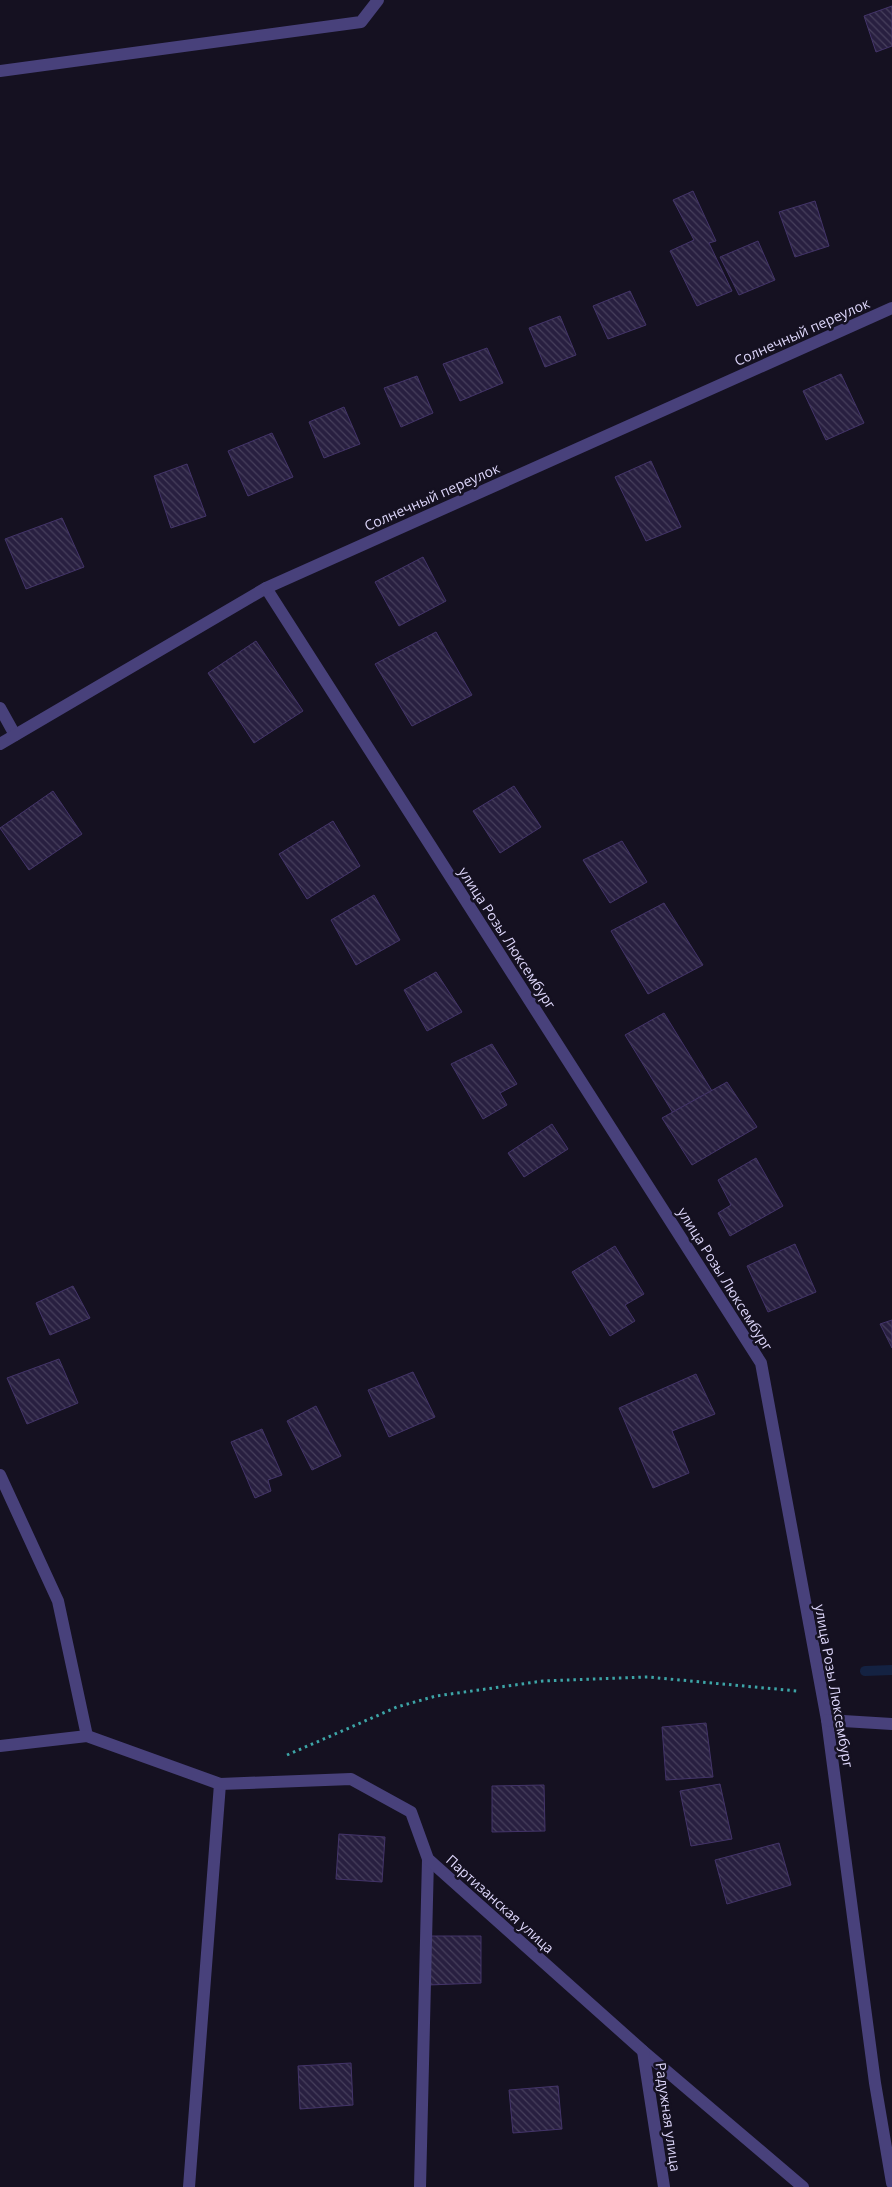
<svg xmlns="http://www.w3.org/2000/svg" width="892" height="2187" font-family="'Open Sans',sans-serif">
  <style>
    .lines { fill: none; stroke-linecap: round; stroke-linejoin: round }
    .stream { stroke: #142242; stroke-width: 10 }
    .building { fill: url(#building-back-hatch); stroke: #433469 }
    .path { stroke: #3da5a7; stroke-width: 3; stroke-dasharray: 2.5 4; stroke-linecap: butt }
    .lane { stroke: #48417b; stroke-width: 12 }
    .street { stroke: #48417b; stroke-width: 12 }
    .labels { text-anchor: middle; stroke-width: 5; stroke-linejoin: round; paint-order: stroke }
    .street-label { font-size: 14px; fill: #ddd6fa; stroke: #151121 }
  </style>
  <defs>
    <pattern id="building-back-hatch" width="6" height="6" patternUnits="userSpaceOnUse" patternTransform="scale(1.25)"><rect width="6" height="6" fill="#281f40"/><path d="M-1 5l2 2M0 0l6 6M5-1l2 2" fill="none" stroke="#473f5c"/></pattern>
  </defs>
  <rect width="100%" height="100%" fill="#151121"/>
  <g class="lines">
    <polyline class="stream" points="865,1671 892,1670"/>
  </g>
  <g class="building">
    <polygon points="892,6 892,46 876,52 864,16"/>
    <polygon points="693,191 716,241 709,243 732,291 697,306 670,251 694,240 673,200"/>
    <polygon points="815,201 829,246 795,257 779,212"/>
    <polygon points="758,241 775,280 739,295 720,257"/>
    <polygon points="630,291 646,325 608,339 593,306"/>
    <polygon points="560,316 576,355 545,367 529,328"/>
    <polygon points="487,348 503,383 460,401 443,364"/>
    <polygon points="841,374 864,423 826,440 803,391"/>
    <polygon points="417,376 433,413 401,427 384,388"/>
    <polygon points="344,407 360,444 324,458 309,422"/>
    <polygon points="272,433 293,477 248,496 228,451"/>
    <polygon points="651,461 681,527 646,541 615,477"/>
    <polygon points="187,464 206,516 171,528 154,476"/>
    <polygon points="62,518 84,567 26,589 5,539"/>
    <polygon points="423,557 446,601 399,626 375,582"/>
    <polygon points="436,632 472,695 412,726 375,664"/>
    <polygon points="256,641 303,711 254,743 208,673"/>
    <polygon points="514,786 541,827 500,853 473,811"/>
    <polygon points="53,791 82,834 29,870 0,828"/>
    <polygon points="333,821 360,866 307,899 279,854"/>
    <polygon points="622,841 647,882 610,903 583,860"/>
    <polygon points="374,895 400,940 356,965 331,920"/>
    <polygon points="664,903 703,965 648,994 611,931"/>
    <polygon points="436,972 462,1012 427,1031 404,990"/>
    <polygon points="664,1013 712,1091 673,1113 625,1035"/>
    <polygon points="492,1044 517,1084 500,1093 507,1105 483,1119 451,1064"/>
    <polygon points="727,1082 757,1127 692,1165 662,1118"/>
    <polygon points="552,1124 568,1149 524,1177 508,1153"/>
    <polygon points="756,1158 783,1206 730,1236 718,1213 731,1205 718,1180"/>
    <polygon points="795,1244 816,1292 768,1312 747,1266"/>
    <polygon points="615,1246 644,1294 625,1305 635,1321 610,1336 572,1272"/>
    <polygon points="73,1286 90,1318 50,1335 36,1303"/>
    <polygon points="892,1320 892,1348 880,1324"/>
    <polygon points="59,1359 78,1403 27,1424 7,1378"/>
    <polygon points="413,1372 435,1417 389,1437 368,1390"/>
    <polygon points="696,1374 715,1414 672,1431 689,1473 653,1488 619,1408"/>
    <polygon points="316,1406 341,1456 312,1470 287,1421"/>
    <polygon points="262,1429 282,1475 268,1480 271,1491 255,1498 231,1442"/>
    <polygon points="706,1723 713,1777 666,1780 662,1727"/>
    <polygon points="720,1784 732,1839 691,1846 680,1791"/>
    <polygon points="544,1785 545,1831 492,1832 492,1786"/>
    <polygon points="339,1834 385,1837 382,1882 336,1879"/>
    <polygon points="779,1843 791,1885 727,1904 715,1860"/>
    <polygon points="428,1936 481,1936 481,1983 428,1985"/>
    <polygon points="351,2063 353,2105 300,2109 298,2066"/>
    <polygon points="558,2086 562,2129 513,2133 509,2090"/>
  </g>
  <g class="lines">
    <polyline class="path" points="287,1755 397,1707 436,1696 543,1681 648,1677 797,1691"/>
    <g class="lane">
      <polyline points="0,71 361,22 378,0"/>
      <polyline points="189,2187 220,1784"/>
      <polyline points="420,2187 428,1859"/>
    </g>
    <g class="street">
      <polyline points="266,588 761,1363 827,1720 875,2083 892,2183"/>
      <polyline points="0,708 15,735"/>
      <polyline points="0,744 266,588 892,308"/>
      <polyline points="0,1475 58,1601 87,1736"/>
      <polyline points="827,1720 892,1724"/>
      <polyline points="0,1746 87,1736 220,1784 351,1779 411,1812 428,1859 643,2051 803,2187"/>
      <polyline points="643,2051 664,2187"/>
    </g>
  </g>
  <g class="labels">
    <g class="street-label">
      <text transform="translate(802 332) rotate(-24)" y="5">Солнечный переулок</text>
      <text transform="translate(432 497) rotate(-24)" y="5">Солнечный переулок</text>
      <text transform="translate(507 938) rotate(57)" y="5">улица Розы Люксембург</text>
      <text transform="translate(725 1279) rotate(58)" y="5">улица Розы Люксембург</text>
      <text transform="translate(834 1686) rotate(80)" y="5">улица Розы Люксембург</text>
      <text transform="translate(500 1904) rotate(42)" y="5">Партизанская улица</text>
      <text transform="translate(668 2117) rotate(82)" y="5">Радужная улица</text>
    </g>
  </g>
</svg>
